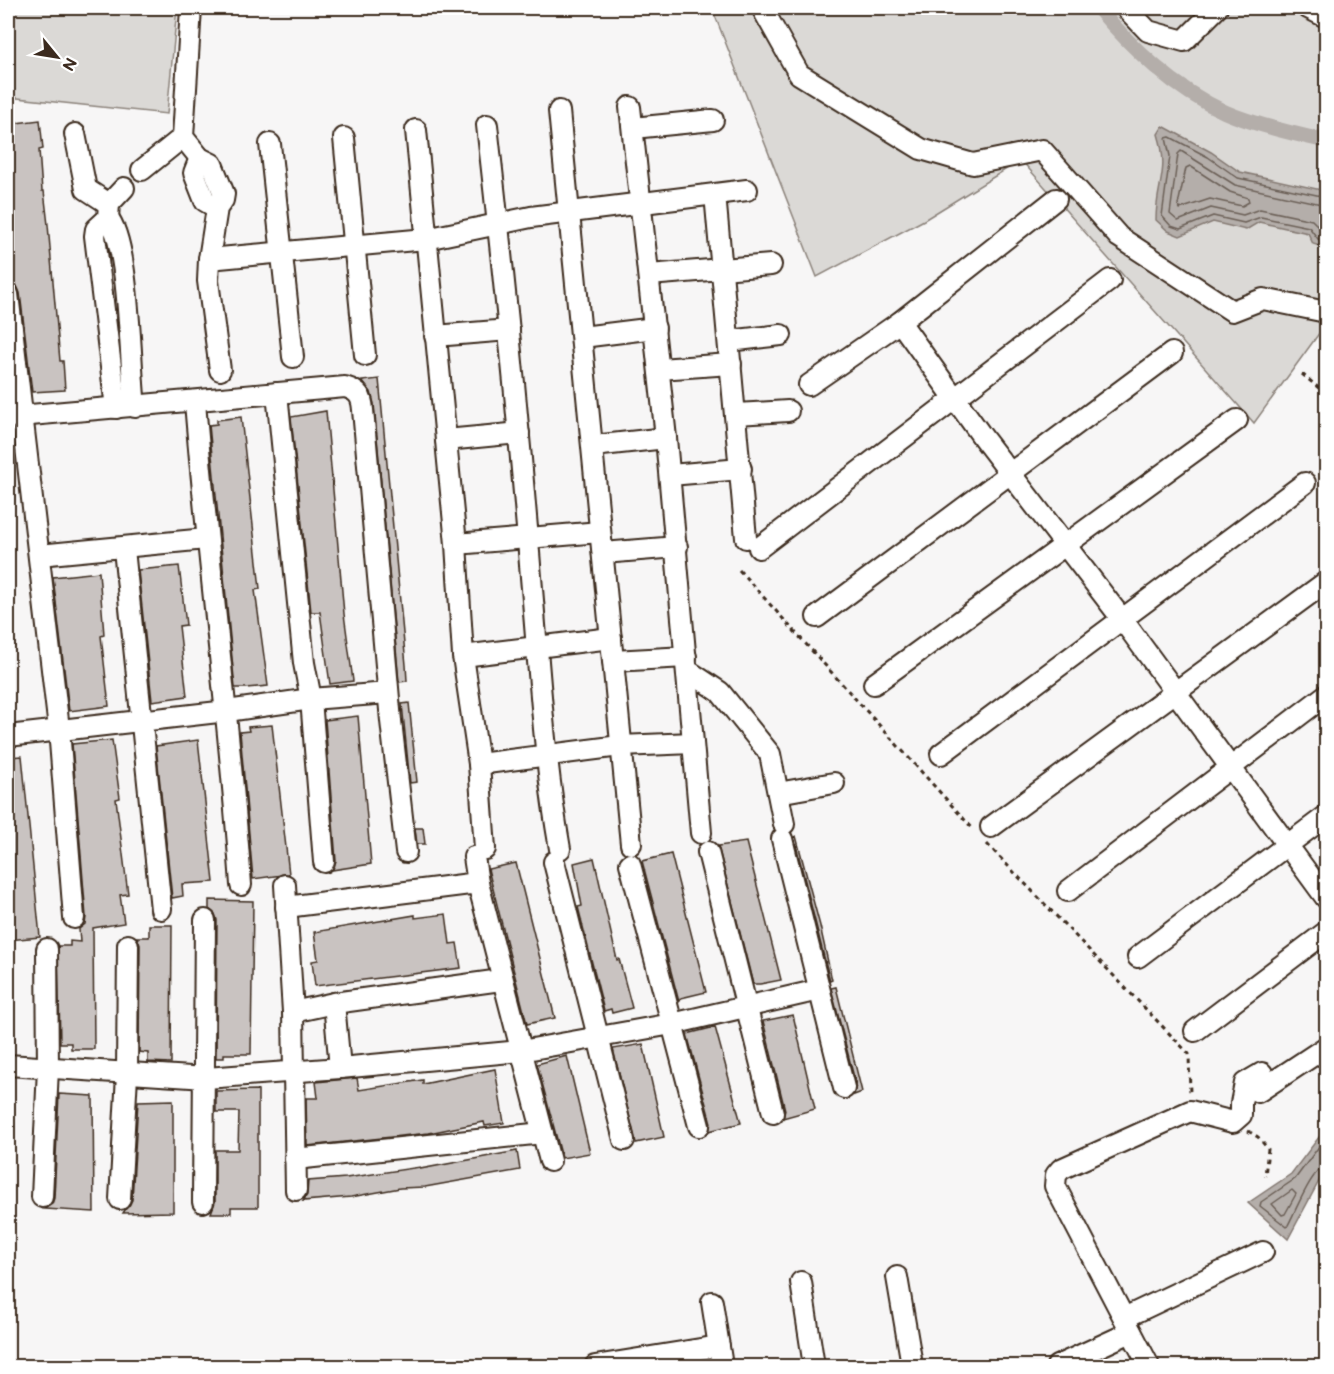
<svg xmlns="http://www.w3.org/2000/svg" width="1334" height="1374" font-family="'Balsamiq Sans',sans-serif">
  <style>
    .green { fill: #dbd9d6; stroke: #8b827a; stroke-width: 1.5 }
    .water { fill: #b4aeaa; stroke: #847972; stroke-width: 1.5 }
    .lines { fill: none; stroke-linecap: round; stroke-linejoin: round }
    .shore { stroke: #6b5f56; stroke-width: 1.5 }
    .canal { stroke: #b4aeaa; stroke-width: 15 }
    .building { fill: #c9c3c1; stroke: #3b2a1e; stroke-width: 1.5 }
    .minor-casing { stroke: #3b2a1e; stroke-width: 24 }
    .path { stroke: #3b2a1e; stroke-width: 3; stroke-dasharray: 4.5 4.5; stroke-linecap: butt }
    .minor { stroke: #fff; stroke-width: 20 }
  </style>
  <rect width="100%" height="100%" fill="#f7f6f6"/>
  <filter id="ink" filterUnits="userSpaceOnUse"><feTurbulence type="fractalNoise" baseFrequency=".0167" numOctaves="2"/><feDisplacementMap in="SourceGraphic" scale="12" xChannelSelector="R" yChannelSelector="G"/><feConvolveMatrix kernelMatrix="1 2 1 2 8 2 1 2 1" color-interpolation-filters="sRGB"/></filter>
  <g filter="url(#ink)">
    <g class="green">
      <polygon points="8,8 177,8 167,114 8,97"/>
      <polygon points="712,8 1326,8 1326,331 1323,328 1254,423 1021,160 924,220 817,277"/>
    </g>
    <g class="water">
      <path d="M 1163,126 L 1211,152 L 1240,172 L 1326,191 L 1326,248 L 1313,244 L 1308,233 L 1259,222 L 1246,230 L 1213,222 L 1180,236 L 1168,231 L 1156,220 C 1156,183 1170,173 1158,134 Z"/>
      <polygon points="1326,1128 1326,1168 1288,1239 1248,1203 1291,1174"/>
    </g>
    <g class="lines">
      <g class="shore">
        <polygon points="1190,166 1230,192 1248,198 1249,202 1242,206 1210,199 1180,209 1178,205 1186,168"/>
        <polyline points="1326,197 1238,178 1208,157 1170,137 1166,138 1170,156 1162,216 1171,226 1180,229 1213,216 1244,223 1261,217 1309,227 1318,239 1326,242"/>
        <polyline points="1326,205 1235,185 1181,151 1178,154 1170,214 1178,221 1211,208 1243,215 1260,209 1312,220 1326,234"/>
        <path d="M 1326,1137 L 1295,1179 L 1261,1202 L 1260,1206 L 1287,1227 C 1295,1213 1312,1168 1326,1166"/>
        <polygon points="1292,1190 1296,1194 1285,1214 1282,1215 1272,1204"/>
      </g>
      <path class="canal" d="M 1098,8 C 1133,49 1174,89 1225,112 C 1250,123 1299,135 1326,141"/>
    </g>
    <g class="building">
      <polygon points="40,120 43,149 39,150 42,191 44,191 48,225 60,361 63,361 65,390 32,392 20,293 17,286 9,282 8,124"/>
      <polygon points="379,379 406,665 407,681 399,682 374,404 371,392 362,381"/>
      <polygon points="326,411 344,614 353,681 330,684 320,612 311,612 291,417"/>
      <polygon points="241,417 260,589 255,590 268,686 246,688 235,688 209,425 217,424 217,420"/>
      <polygon points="179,566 186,625 179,626 187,696 152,701 138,570"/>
      <polygon points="99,572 104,635 101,636 109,706 69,711 53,577"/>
      <polygon points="409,703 417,782 410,783 402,704"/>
      <polygon points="358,716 371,864 332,870 336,861 325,720"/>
      <polygon points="272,725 289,874 253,879 240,732 249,731 248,727"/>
      <polygon points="112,740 120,798 116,799 128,894 120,895 124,923 93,928 94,1049 71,1049 71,1043 60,1043 58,946 70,946 70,941 80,942 79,929 85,924 86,917 72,744"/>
      <polygon points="198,740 214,882 182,884 183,896 172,898 156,746"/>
      <polygon points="22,756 40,937 8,940 8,757"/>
      <polygon points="415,828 423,828 425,844 417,844"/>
      <polygon points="796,836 820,926 832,980 830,981 794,837"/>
      <polygon points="746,842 781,980 760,984 753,984 718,846"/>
      <polygon points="671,854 706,992 681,998 679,1002 642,861"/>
      <polygon points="594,858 617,960 619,959 632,1008 612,1013 611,1009 604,1011 578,907 582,906 574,863"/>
      <polygon points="516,863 555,1018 527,1024 488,869"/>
      <polygon points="209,900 253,901 251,1054 224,1054 224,1058 216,1058 217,920 215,914 209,909"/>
      <polygon points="446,914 450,944 457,943 461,968 315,986 312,961 318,960 314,932 415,915 415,918"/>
      <polygon points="149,925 172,925 171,1063 148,1062 148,1053 139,1052 140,945 137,937 149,937"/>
      <polygon points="836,987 862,1092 854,1095 856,1085 831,988"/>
      <polygon points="793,1015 815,1109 783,1118 785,1110 763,1021"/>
      <polygon points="715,1027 741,1123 709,1131 711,1123 687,1034"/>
      <polygon points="643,1044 664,1137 636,1143 613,1049"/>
      <polygon points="567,1056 590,1153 562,1158 537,1064"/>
      <polygon points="495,1069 504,1123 485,1126 484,1122 429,1133 307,1146 306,1098 318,1098 316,1082 357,1078 359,1090 423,1080 423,1084"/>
      <polygon points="258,1090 258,1207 231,1207 231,1213 211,1213 215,1202 215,1150 238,1150 239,1112 216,1112 216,1091"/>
      <polygon points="59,1094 93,1096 94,1212 44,1209 52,1204 54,1198"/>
      <polygon points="173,1100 173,1212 123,1213 132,1200 138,1101"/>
      <polygon points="517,1151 520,1170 425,1187 400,1188 351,1197 303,1201 307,1195 308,1181 346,1178 420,1167 420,1169"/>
    </g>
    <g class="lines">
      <g class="minor-casing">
        <g id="minor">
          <polyline points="191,8 183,137 200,158 212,164 224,194 223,200 217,208 209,259 426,239 531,217 747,190"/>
          <polyline points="762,8 799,74 921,149 973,164 1042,150 1119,237 1232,311 1263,299 1326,312"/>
          <polyline points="1126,8 1148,31 1184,41 1217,8"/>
          <polyline points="1308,8 1326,17"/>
          <polyline points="630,107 666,438 701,833"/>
          <polyline points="559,111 631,844"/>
          <path d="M 487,125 C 504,275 519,426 531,577 C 539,668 544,759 560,849"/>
          <polyline points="633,128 713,120"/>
          <polyline points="416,130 456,544 463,656 479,764 485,849"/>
          <polyline points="75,134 86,189 109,204"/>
          <polyline points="344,138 365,355"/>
          <polyline points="270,144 293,357"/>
          <polyline points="200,158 194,173 205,201 217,208"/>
          <polyline points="142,170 183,137"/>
          <polyline points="715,194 746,538"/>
          <path d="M 108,218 C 130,243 130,367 135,407"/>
          <polyline points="209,259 208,281 220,370"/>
          <polyline points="649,275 771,265"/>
          <polyline points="8,294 59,729 74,918"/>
          <polyline points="900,322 984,439 1122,619 1326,898"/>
          <polyline points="435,336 509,330"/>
          <polyline points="582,337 655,328"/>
          <polyline points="729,341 781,335"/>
          <polyline points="659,369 731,364"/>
          <polyline points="809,385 900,322 1056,199"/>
          <polyline points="277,393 304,663 311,699 324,862"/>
          <path d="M 195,402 C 208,564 230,724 241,885"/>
          <polyline points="116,408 95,236 96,229 108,218 109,204 124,188"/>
          <polyline points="736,414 788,411"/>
          <path d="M 8,417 L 345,387 C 359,391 362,397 363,410 L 391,721 L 406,852"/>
          <polyline points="446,440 519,433"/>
          <polyline points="593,446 666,438"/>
          <polyline points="670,475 741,469"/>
          <polyline points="456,544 600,532"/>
          <polyline points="759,548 1110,280"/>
          <polyline points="124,549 161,909"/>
          <polyline points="603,553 677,547"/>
          <polyline points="39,555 206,539"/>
          <polyline points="817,617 1172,353"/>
          <polyline points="463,656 611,638"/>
          <polyline points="613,661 686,657"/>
          <polyline points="687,670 720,692 770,754 784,824"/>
          <polyline points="874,684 1237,420"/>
          <polyline points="8,736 227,711 311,699 388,693"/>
          <polyline points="941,754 1305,483"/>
          <polyline points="479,764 620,746 693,743"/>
          <polyline points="778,793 834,783"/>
          <polyline points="991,827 1326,582"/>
          <polyline points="782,839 844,1088"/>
          <polyline points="708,852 773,1113"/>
          <polyline points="474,857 478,883"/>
          <polyline points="554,862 624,1140"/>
          <polyline points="630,864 699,1126"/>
          <polyline points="285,885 293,1012 296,1190"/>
          <polyline points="1068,891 1326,695"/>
          <polyline points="286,907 478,883 550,1161"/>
          <polyline points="1138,957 1326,816"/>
          <polyline points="334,1003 340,1068"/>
          <polyline points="293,1012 334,1003 501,980"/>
          <polyline points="1195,1031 1326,932"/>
          <polyline points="8,1065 206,1078 340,1068 521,1051 672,1024 819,990"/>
          <polyline points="1258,1092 1326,1047"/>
          <polyline points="295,1159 543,1133"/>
          <polyline points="42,1197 48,1068 47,949"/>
          <polyline points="120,1199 127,1075 128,945"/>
          <polyline points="203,1202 205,920"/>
          <polyline points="897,1277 911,1359"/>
          <polyline points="801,1282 814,1366"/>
          <polyline points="712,1302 722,1366"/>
          <polyline points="1124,1318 1263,1252"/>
          <polyline points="595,1366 719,1346"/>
          <polyline points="1057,1366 1131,1332"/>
          <polyline points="1149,1366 1055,1186 1056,1175 1061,1169 1190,1111 1233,1122 1241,1115 1241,1103 1245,1083 1262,1073"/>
        </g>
      </g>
      <g class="path">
        <polyline points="1302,374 1326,394"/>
        <polyline points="739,570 974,830"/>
        <polyline points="987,844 1189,1054 1190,1095"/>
        <polyline points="1248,1131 1258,1137 1268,1149 1265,1176"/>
      </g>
      <use href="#minor" class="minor"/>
    </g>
  </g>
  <rect width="1334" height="1374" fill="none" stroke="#fff" stroke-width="30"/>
  <rect x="15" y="15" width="1304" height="1344" fill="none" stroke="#3b2a1e" stroke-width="2" filter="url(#ink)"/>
  <g transform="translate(57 57) rotate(120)" stroke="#ffffff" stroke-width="4.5" paint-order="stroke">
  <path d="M0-4.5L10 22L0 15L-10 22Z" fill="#3b2a1e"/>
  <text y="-9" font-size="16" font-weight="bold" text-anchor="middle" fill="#3b2a1e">N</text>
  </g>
</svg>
